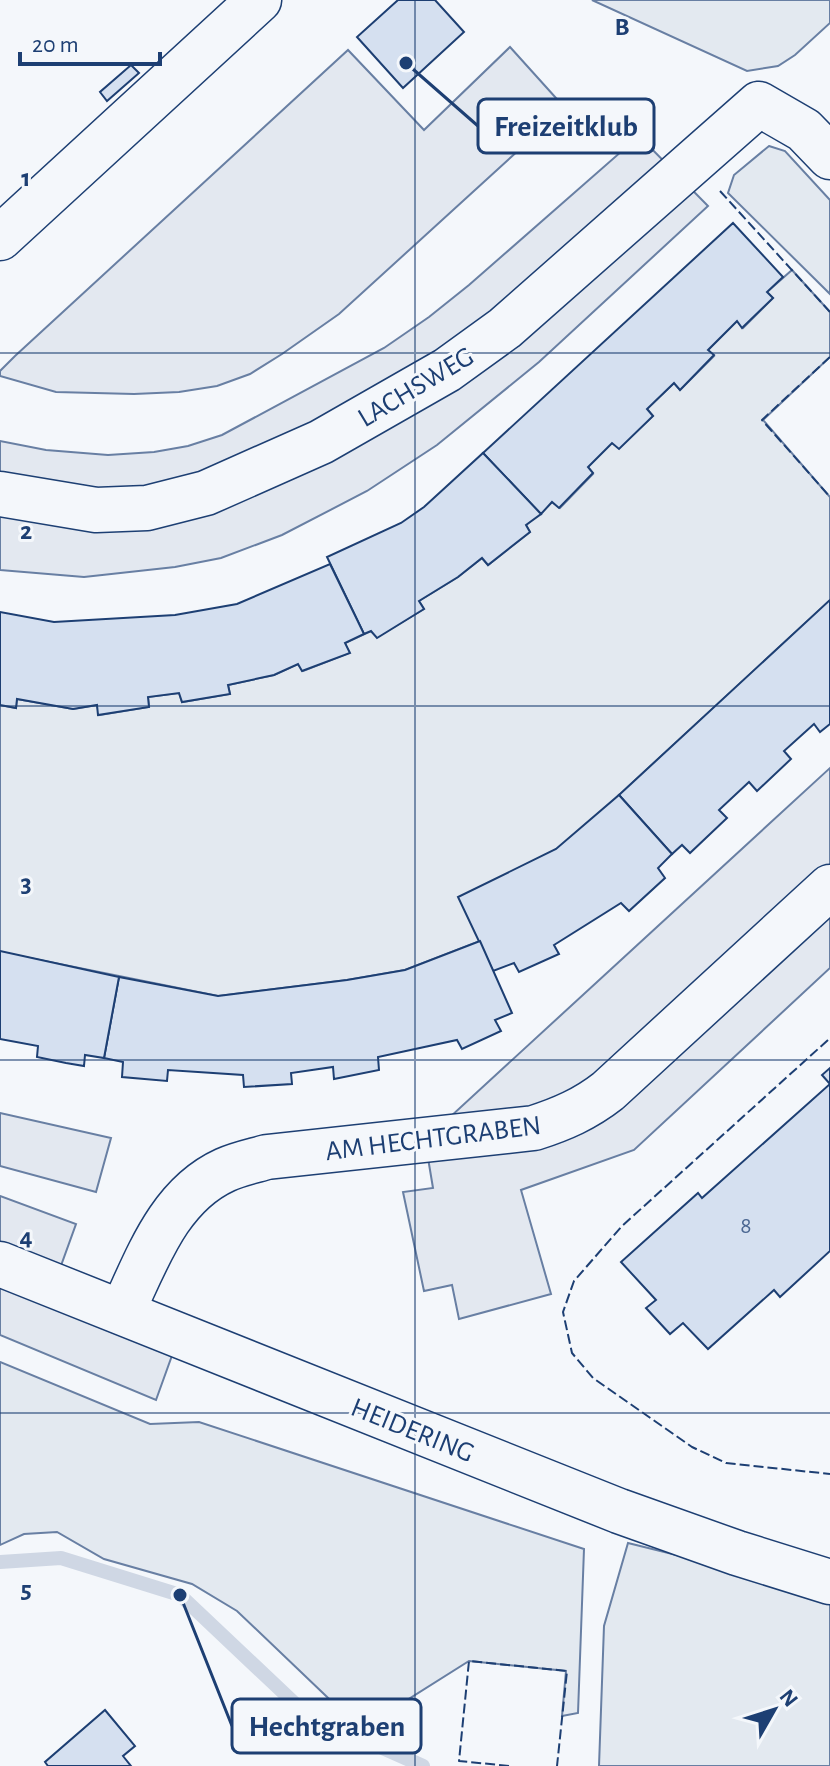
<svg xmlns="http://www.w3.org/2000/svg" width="830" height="1766" font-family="'Alegreya Sans',sans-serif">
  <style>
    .green { fill: #e3e9f0; stroke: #687fa3; stroke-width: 2 }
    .parking { fill: #e3e8f0; stroke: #687fa3; stroke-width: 2 }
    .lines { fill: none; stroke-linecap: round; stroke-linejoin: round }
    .stream { stroke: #cfd7e4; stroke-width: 14 }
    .building { fill: #d5e0f0; stroke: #1d3f73; stroke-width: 2 }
    .minor-casing { stroke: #1d3f73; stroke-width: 47 }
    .minor { stroke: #f4f7fb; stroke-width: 44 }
    .fence { stroke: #1d3f73; stroke-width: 2; stroke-dasharray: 10 4; stroke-linecap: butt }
    .grid { fill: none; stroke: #1d3f73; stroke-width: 2; stroke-opacity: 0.55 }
    .labels { text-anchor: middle; stroke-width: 6; stroke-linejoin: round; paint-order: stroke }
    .number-label { font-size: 24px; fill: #4b6792 }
    .street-label { font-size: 28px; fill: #1d3f73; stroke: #f4f7fb }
    .grid-label { font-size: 26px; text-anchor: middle; font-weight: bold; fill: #1d3f73; stroke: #f4f7fb; stroke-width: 6; stroke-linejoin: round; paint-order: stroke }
    .leader { fill: none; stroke: #1d3f73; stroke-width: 3 }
    .callout-dot { fill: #1d3f73; stroke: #f4f7fb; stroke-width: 3 }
    .callout { fill: #f4f7fb; stroke: #1d3f73; stroke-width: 3 }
    .callout-label { font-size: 30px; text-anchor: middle; font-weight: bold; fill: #1d3f73 }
  </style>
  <rect width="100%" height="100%" fill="#f4f7fb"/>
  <g class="green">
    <polygon points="592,0 830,0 830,23 795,55 778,66 747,71"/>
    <polygon points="769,146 785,151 830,200 830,294 728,193 734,175"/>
    <polygon points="792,270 830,312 830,357 763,420 830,497 830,600 619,795 480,941 405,970 347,980 218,996 0,952 0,705 16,708 17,699 73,709 97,705 99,715 149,707 148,697 179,693 182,702 230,694 228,685 274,675 298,664 303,671 349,653 345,643 371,631 377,637 424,609 419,601 458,577 482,558 488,565 530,532 526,525 552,502 560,508 593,474 588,467 612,443 619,448 653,416 647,409 674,383 680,390 714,356 708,350 737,321 743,328 773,298 767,292"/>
    <polygon points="0,1362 150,1424 199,1422 584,1549 578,1713 562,1716 566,1671 469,1661 399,1705 364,1719 347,1716 237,1611 192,1584 104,1559 57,1532 24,1534 0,1545"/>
    <polygon points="628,1543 830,1593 830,1766 599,1766 604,1626"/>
  </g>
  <g class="parking">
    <polygon points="510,47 565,108 339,314 282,354 250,374 217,386 179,392 134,394 56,392 0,376 0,371 15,356 348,50 424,130"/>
    <polygon points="639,136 708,206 539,362 437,445 367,491 282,535 221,558 175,567 84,577 0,570 0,441 46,450 108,455 154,452 188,446 222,435 384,348 429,317 469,285"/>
    <polygon points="830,768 830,968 634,1150 521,1190 551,1294 459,1319 452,1285 424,1291 403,1192 433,1188 425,1140"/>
    <polygon points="0,1113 111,1138 96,1192 0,1166"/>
    <polygon points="0,1196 76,1224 54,1285 179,1336 156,1400 0,1335"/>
  </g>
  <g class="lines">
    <polyline class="stream" points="0,1562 61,1558 180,1595 306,1714 423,1766"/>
  </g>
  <g class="building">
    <polygon points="398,0 435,0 464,32 403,88 357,37"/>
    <polygon points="131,65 139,73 107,101 100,92"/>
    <polygon points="733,223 783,277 767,292 773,298 742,328 737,321 708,350 714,355 680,390 674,383 647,409 653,416 619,449 612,443 588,467 593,473 559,508 552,502 541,514 483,453"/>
    <polygon points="483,453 541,514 526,525 530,532 488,565 482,558 458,577 419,601 424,609 377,638 371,631 364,634 327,557 401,523 424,507"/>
    <polygon points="330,564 364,634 345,643 350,653 302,671 298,664 274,675 228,685 230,694 182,702 179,693 148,697 149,707 98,715 97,705 73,709 17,699 16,708 0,705 0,612 54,622 175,615 237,604"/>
    <polygon points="830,600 830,724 820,732 814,724 784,751 791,759 757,791 749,782 719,810 727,818 690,853 682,845 672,854 619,795"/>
    <polygon points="619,795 672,854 658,868 665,878 629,911 621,903 554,945 559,954 519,972 514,963 493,971 458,897 556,849"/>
    <polygon points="480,941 512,1013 495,1020 501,1031 462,1049 457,1040 378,1057 379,1070 334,1079 333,1067 291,1073 292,1084 244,1087 243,1075 168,1070 167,1081 122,1077 123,1062 104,1058 119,977 218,996 347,980 405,970"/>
    <polygon points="0,951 119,977 104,1058 85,1055 84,1066 66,1063 37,1057 38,1046 0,1039"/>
    <polygon points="830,1068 830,1251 780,1297 774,1290 708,1349 683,1323 670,1334 646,1308 656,1300 621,1262 698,1193 702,1198 830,1084 822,1075"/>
    <polygon points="105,1710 135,1746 123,1756 131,1766 48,1766 45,1762"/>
  </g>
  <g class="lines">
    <g class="minor-casing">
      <g id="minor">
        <polyline points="0,238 259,0"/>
        <polyline points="0,494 96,510 147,508 206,493 321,442 447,370 505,328 759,104 804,130 830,157"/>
        <polyline points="0,1264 619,1511 737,1553 830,1582"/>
        <path d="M 122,1312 C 147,1260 168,1196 225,1170 C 238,1164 253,1161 267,1157 L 534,1128 C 562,1119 585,1109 608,1091 L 830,887"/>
      </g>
    </g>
    <use href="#minor" class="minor"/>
    <g class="fence">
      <polyline points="720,191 830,312"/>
      <polyline points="830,357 762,420 830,497"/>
      <polyline points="828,1040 622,1226 574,1281 563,1312 572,1353 593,1378 692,1447 726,1463 830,1474"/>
      <polyline points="509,1766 459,1761 469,1661 567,1671 557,1766"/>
    </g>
  </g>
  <path class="grid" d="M 415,0 L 415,1766M 0,353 L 830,353M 0,706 L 830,706M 0,1060 L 830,1060M 0,1413 L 830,1413"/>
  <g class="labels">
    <g class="number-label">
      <text x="746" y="1233">8</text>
    </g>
    <g class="street-label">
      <text transform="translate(415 386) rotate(-31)" y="10">LACHSWEG</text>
      <text transform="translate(433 1137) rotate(-7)" y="10">AM HECHTGRABEN</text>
      <text transform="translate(413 1429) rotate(22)" y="10">HEIDERING</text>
    </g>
  </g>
  <g class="grid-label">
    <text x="622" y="35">B</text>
    <text x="26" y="186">1</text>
    <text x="26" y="539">2</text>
    <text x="26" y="892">3</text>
    <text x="26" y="1245">4</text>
    <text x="26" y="1598">5</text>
  </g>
  <path class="leader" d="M406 63L478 126M180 1595L232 1726"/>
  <g class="callout-dot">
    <circle cx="406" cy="63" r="8"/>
    <circle cx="180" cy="1595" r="8"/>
  </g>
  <g class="callout">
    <rect x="478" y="99" width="176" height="54" rx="8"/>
    <rect x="232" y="1699" width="189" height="54" rx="8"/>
  </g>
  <g class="callout-label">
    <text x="566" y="136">Freizeitklub</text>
    <text x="327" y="1736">Hechtgraben</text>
  </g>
  <g transform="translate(774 1710) rotate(51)" stroke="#f4f7fb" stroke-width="6" paint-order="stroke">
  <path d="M0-6L14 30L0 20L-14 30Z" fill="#1d3f73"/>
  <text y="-12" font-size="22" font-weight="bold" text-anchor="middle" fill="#1d3f73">N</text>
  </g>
  <path d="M20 52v12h140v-12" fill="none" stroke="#1d3f73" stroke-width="4"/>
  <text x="32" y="52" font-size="24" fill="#1d3f73" stroke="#f4f7fb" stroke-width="6" paint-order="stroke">20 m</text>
</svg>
